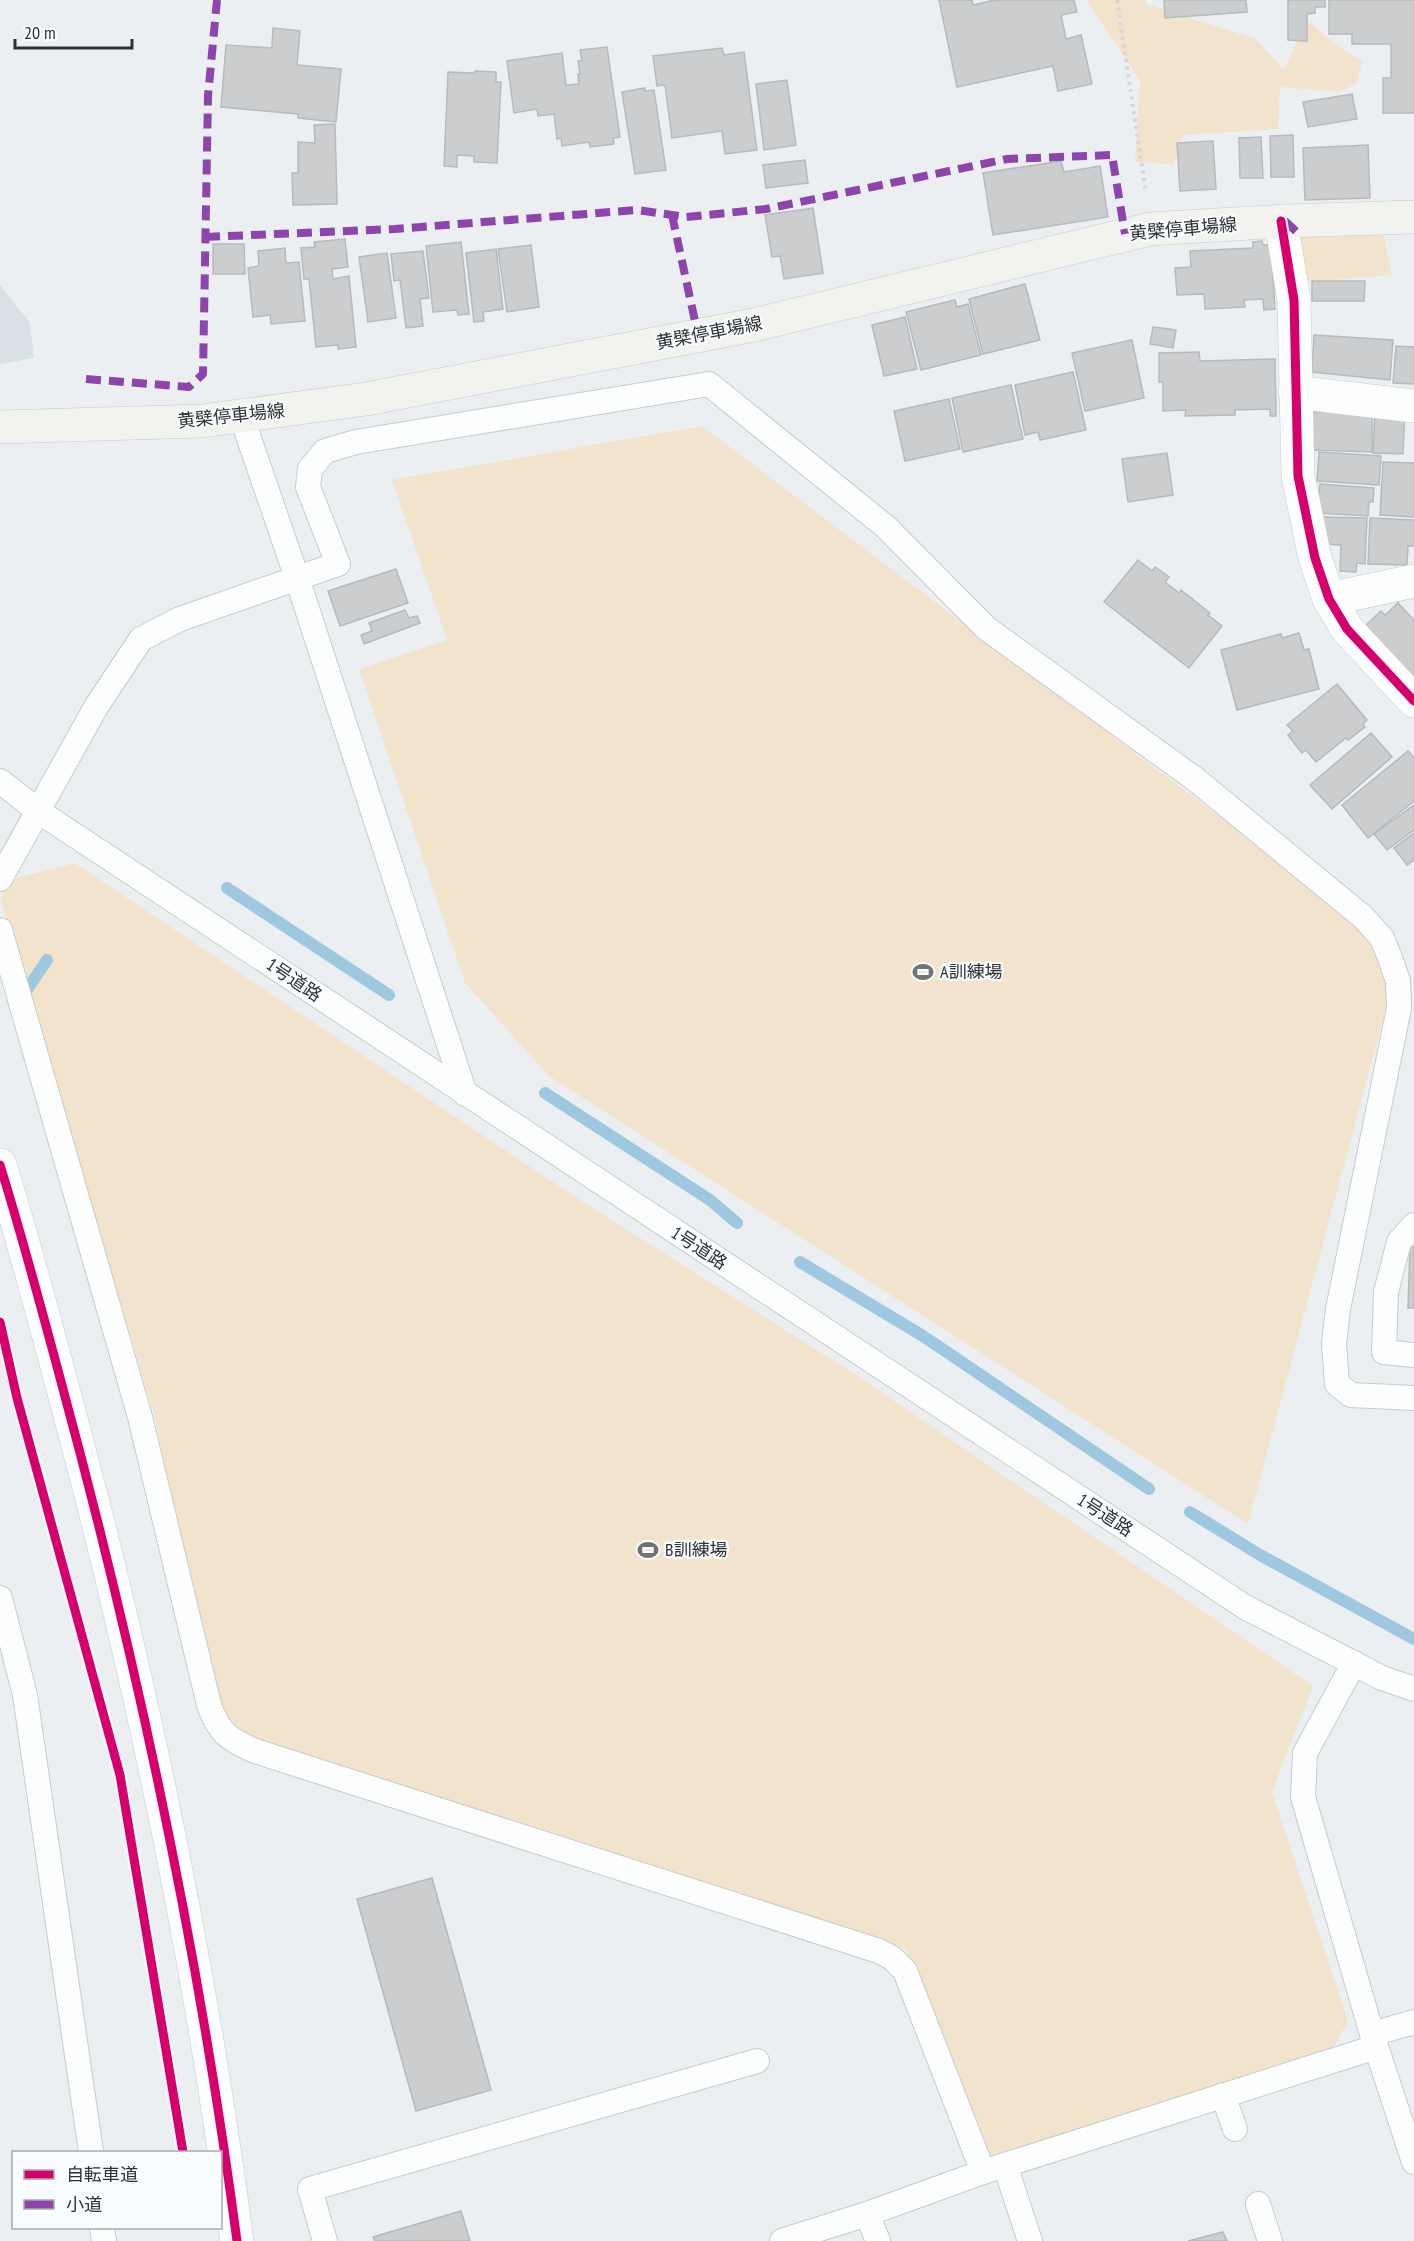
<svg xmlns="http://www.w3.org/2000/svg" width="1414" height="2241" font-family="'PT Sans Narrow','Noto Sans JP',sans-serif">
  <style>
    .built { fill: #d8e1e6 }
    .green { fill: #f2e3cd }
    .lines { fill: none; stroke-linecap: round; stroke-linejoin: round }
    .stream { stroke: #9ec8e0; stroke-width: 12 }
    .building { fill: #cbcdcf; stroke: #b7babc; stroke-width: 1.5 }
    .service-casing { stroke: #c8cbcd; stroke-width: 26 }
    .minor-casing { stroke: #c8cbcd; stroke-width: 34 }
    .tertiary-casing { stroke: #c8cbcd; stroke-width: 34 }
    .secondary-casing { stroke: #c8cbcd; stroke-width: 34 }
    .path { stroke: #d6d6d8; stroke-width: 4; stroke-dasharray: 3 4.5; stroke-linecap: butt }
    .service { stroke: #fcfdfd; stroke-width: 24 }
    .minor { stroke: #fcfdfd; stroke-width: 33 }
    .tertiary { stroke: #fcfdfd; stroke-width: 33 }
    .secondary { stroke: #f2f2ef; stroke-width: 33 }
    .quiet { stroke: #8e44ad; stroke-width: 8; stroke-dasharray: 15 8; stroke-linecap: butt }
    .cycleway-casing { stroke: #f8fcff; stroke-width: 13 }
    .cycleway { stroke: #d6006c; stroke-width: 9 }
    .labels { text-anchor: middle; stroke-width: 4.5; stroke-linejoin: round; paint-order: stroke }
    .street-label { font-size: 18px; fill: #2f3133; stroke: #f8fcff }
    .poi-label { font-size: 18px; fill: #2f3133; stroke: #f8fcff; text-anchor: start }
  </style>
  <rect width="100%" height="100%" fill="#eceff1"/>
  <polygon class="built" points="0,285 30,323 34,358 0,364"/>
  <g class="green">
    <polygon points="1086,0 1146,0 1146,4 1256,39 1284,70 1298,39 1305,18 1336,45 1362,61 1357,83 1340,92 1280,87 1278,129 1184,135 1173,164 1135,162 1140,80"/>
    <polygon points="1381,224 1392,275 1296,283 1290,226"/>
    <polygon points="702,426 1347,913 1382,960 1390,983 1387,1005 1248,1524 549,1076 465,983 359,669 447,640 392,480"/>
    <polygon points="75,863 563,1189 856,1375 1313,1686 1272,1792 1348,2021 1334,2047 989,2157 906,1949 241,1738 218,1711 154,1414 0,898 6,881"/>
  </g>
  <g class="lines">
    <g class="stream">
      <polyline points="227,888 389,995"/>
      <polyline points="26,991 47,960"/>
      <polyline points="545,1093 710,1200 737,1223"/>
      <polyline points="800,1262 923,1336 1149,1489"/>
      <polyline points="1190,1512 1260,1555 1414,1639"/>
    </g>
  </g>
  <g class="building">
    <polygon points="939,0 972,0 973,5 995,0 1074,0 1077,12 1061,15 1066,39 1081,35 1092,84 1058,91 1053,66 957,87"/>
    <polygon points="1164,0 1246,0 1247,12 1165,18"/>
    <polygon points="1288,0 1325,0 1325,7 1315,7 1315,13 1307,14 1307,41 1288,40"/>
    <polygon points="1329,0 1414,0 1414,113 1383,113 1383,78 1391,78 1391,44 1352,44 1352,34 1329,34"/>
    <polygon points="273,28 300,31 297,65 341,69 336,122 298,118 298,114 221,107 226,45 272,48"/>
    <polygon points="607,47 620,137 613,138 614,144 590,147 589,142 562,146 561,138 557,139 554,114 538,116 537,109 514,113 507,61 562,53 566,85 579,84 578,74 580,74 578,61 582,61 580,50"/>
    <polygon points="722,48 724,55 744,52 757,150 725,154 722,131 672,138 665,85 657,86 653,56"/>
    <polygon points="475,71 496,72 496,82 501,82 497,163 474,162 474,156 457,155 457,167 444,166 448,72 475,73"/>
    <polygon points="787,80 796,145 764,150 756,84"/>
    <polygon points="645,88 645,91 654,90 666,170 635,174 622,92"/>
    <polygon points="1352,94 1357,119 1308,127 1303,102"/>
    <polygon points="335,124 337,204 293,205 292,173 298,173 298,142 315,143 314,125"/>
    <polygon points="1293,135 1294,177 1271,177 1270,136"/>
    <polygon points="1261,137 1263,178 1240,178 1239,138"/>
    <polygon points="1213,141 1216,189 1180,191 1177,143"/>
    <polygon points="1368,145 1370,198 1305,200 1303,148"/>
    <polygon points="805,160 808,183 766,188 763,165"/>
    <polygon points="1061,161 1064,172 1100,166 1108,217 993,235 983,173"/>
    <polygon points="813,208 823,273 784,279 780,256 772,257 765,215"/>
    <polygon points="345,239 348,267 332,269 333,279 349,276 356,347 338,349 338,345 316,347 309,279 304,279 301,248 315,247 314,242"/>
    <polygon points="1262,241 1263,245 1271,245 1275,309 1264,310 1263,299 1244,300 1245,307 1205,309 1204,294 1177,295 1175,268 1191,267 1190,251 1253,248 1253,242"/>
    <polygon points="461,242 469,314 458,315 457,310 433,312 426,246"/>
    <polygon points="213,244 244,244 245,274 213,274"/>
    <polygon points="531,245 539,307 507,312 498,249"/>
    <polygon points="285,248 286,263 299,262 305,321 271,324 270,315 253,317 248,268 259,266 258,251"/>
    <polygon points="496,249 503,309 483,312 484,321 474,322 466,253"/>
    <polygon points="423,251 429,298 420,299 423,326 406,328 400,280 394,281 391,254"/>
    <polygon points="387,253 396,318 368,322 359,257"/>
    <polygon points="1312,281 1365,281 1364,301 1312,301"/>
    <polygon points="1025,284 1040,340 983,354 969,299"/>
    <polygon points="955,300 957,307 968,304 981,355 921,370 906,312"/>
    <polygon points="905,317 917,369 884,376 872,325"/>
    <polygon points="1153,327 1176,330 1173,348 1150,344"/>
    <polygon points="1314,335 1393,340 1390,380 1312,372"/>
    <polygon points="1132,340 1144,398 1085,411 1072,353"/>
    <polygon points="1396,346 1414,347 1414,384 1393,383"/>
    <polygon points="1199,352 1200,361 1275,359 1276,416 1270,416 1270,409 1235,410 1235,415 1185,416 1186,410 1163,411 1163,382 1159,382 1159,353"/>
    <polygon points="1073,372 1086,430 1040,440 1038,432 1025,435 1015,385"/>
    <polygon points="1011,385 1023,439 963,452 952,398"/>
    <polygon points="949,399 960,449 905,461 894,411"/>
    <polygon points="1324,408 1372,409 1372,452 1313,450 1309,412 1324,412"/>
    <polygon points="1375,410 1405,411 1403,454 1373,453"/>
    <polygon points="1319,452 1381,456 1379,485 1317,481"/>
    <polygon points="1167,453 1173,495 1128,502 1122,459"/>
    <polygon points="1383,462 1414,463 1414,517 1380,515"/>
    <polygon points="1320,484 1374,488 1373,502 1369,502 1368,516 1317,513"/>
    <polygon points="1322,517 1367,518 1365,564 1357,563 1356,572 1340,571 1341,545 1321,544"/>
    <polygon points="1370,518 1414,520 1414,546 1408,546 1407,565 1368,564"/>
    <polygon points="1138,560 1152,571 1155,567 1169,577 1165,582 1179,593 1181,590 1210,613 1208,615 1222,626 1189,668 1104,602"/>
    <polygon points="396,569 408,603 340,626 328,591"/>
    <polygon points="1398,603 1414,620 1414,678 1366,625 1381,611 1385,615"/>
    <polygon points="405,610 409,618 417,616 420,623 364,644 361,635 372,631 369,623"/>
    <polygon points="1299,633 1304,650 1309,649 1319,689 1237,710 1221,650 1281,634 1282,638"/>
    <polygon points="1337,684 1367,720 1363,724 1365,727 1348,740 1346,738 1316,762 1306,750 1302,753 1288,735 1293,731 1287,725"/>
    <polygon points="1371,733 1392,757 1332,809 1310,785"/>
    <polygon points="1408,751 1414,758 1414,801 1368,838 1342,805"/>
    <polygon points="1414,805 1414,830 1387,850 1374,834"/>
    <polygon points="1414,833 1414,860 1407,865 1394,848"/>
    <polygon points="1410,1247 1414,1247 1414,1308 1408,1308"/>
    <polygon points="432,1878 491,2090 416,2111 357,1899"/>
    <polygon points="461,2211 470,2241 375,2241 373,2237"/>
    <polygon points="1223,2232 1227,2241 1188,2241"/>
  </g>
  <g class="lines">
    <g class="service-casing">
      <g id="service">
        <polyline points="242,418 297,578 465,1094"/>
        <polyline points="0,781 38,811 1245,1607 1382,1678 1414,1689"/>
        <polyline points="0,879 96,707 141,639 180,619 338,564 308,487 310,469 325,451 356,442 709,384 886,527 986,628 1195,779 1363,917 1382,938 1390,958 1398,981 1399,1008 1338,1309 1334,1344 1337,1384 1351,1395 1414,1398"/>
        <path d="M 0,930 L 140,1417 L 209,1705 C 219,1733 228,1739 255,1751 L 879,1951 L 892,1958 L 905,1971 L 983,2172"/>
        <polyline points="1414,1225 1399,1242 1386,1292 1384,1352 1414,1355"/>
        <polyline points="0,1598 25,1695 91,2152"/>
        <polyline points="1354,1663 1305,1753 1303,1797 1372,2034 1414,2162"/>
        <polyline points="1372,2034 1414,2022"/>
        <polyline points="1223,2095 1235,2129"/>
        <polyline points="1005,2165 1030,2241"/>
        <polyline points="1258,2204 1270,2241"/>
        <polyline points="867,2214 878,2241"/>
        <polyline points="102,2228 104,2241"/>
        <polyline points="325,2241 310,2189 757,2061"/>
        <polyline points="782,2241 867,2214 983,2172 1376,2047"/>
      </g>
    </g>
    <g class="minor-casing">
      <g id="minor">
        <polyline points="1281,221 1294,300 1298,476 1315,558 1329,599 1347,629 1414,701"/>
        <polyline points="1295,392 1414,406"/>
        <polyline points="1329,599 1414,581"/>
      </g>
    </g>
    <g class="tertiary-casing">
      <path id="tertiary" d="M 0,1165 C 23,1239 43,1314 63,1389 C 139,1669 199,1953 237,2241"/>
    </g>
    <g class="secondary-casing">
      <polyline id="secondary" points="0,427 202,421 366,399 754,325 1150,229 1285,221 1414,217"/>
    </g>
    <polyline class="path" points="1117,0 1146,193"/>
    <use href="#service" class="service"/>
    <use href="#minor" class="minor"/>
    <use href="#tertiary" class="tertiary"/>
    <use href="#secondary" class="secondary"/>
    <g class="quiet">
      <polyline points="672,215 698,335"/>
      <polyline points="1285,221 1301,236"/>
      <polyline points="205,237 395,229 637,210 686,217 766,209 1007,159 1112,155 1125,234"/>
      <polyline points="86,379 189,387 203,374 208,96 217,0"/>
    </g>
    <g class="cycleway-casing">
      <g id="cycleway">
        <polyline points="1281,221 1294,300 1298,476 1315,558 1329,599 1347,629 1414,701"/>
        <path d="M 0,1165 C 23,1239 43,1314 63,1389 C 139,1669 199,1953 237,2241"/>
        <polyline points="0,1322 17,1398 120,1775 183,2152"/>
      </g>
    </g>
    <use href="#cycleway" class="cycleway"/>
  </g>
  <defs>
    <g id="stadium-bare" transform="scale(1.62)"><path d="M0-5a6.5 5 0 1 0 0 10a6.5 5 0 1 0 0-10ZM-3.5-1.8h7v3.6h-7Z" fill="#717476" stroke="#f8fcff" stroke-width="2.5" paint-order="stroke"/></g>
  </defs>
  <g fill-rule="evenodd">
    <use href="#stadium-bare" x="923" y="972"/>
    <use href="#stadium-bare" x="648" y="1550"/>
  </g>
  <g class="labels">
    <g class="street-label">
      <text transform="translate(1183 229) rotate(-5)" y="6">黄檗停車場線</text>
      <text transform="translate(709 333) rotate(-11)" y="6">黄檗停車場線</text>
      <text transform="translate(231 416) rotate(-6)" y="6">黄檗停車場線</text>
      <text transform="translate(294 980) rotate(34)" y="6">1号道路</text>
      <text transform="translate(699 1248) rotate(33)" y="6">1号道路</text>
      <text transform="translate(1105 1515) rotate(33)" y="6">1号道路</text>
    </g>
    <g class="poi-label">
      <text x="940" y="978">A訓練場</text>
      <text x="665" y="1556">B訓練場</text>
    </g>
  </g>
  <rect x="12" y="2151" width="210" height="78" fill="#f8fcff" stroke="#a8abad" stroke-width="1.5"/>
  <rect x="24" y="2170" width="30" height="9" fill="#d6006c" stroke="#a8abad" stroke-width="1.5"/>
  <text x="66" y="2181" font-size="18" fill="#2f3133">自転車道</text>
  <rect x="24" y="2200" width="30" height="9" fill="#8e44ad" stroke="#a8abad" stroke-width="1.5"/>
  <text x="66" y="2211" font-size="18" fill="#2f3133">小道</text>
  <path d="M15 39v9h117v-9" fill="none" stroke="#2f3133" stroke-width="3"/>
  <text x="24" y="39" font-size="18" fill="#2f3133" stroke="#f8fcff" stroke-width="4.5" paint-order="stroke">20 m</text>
</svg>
